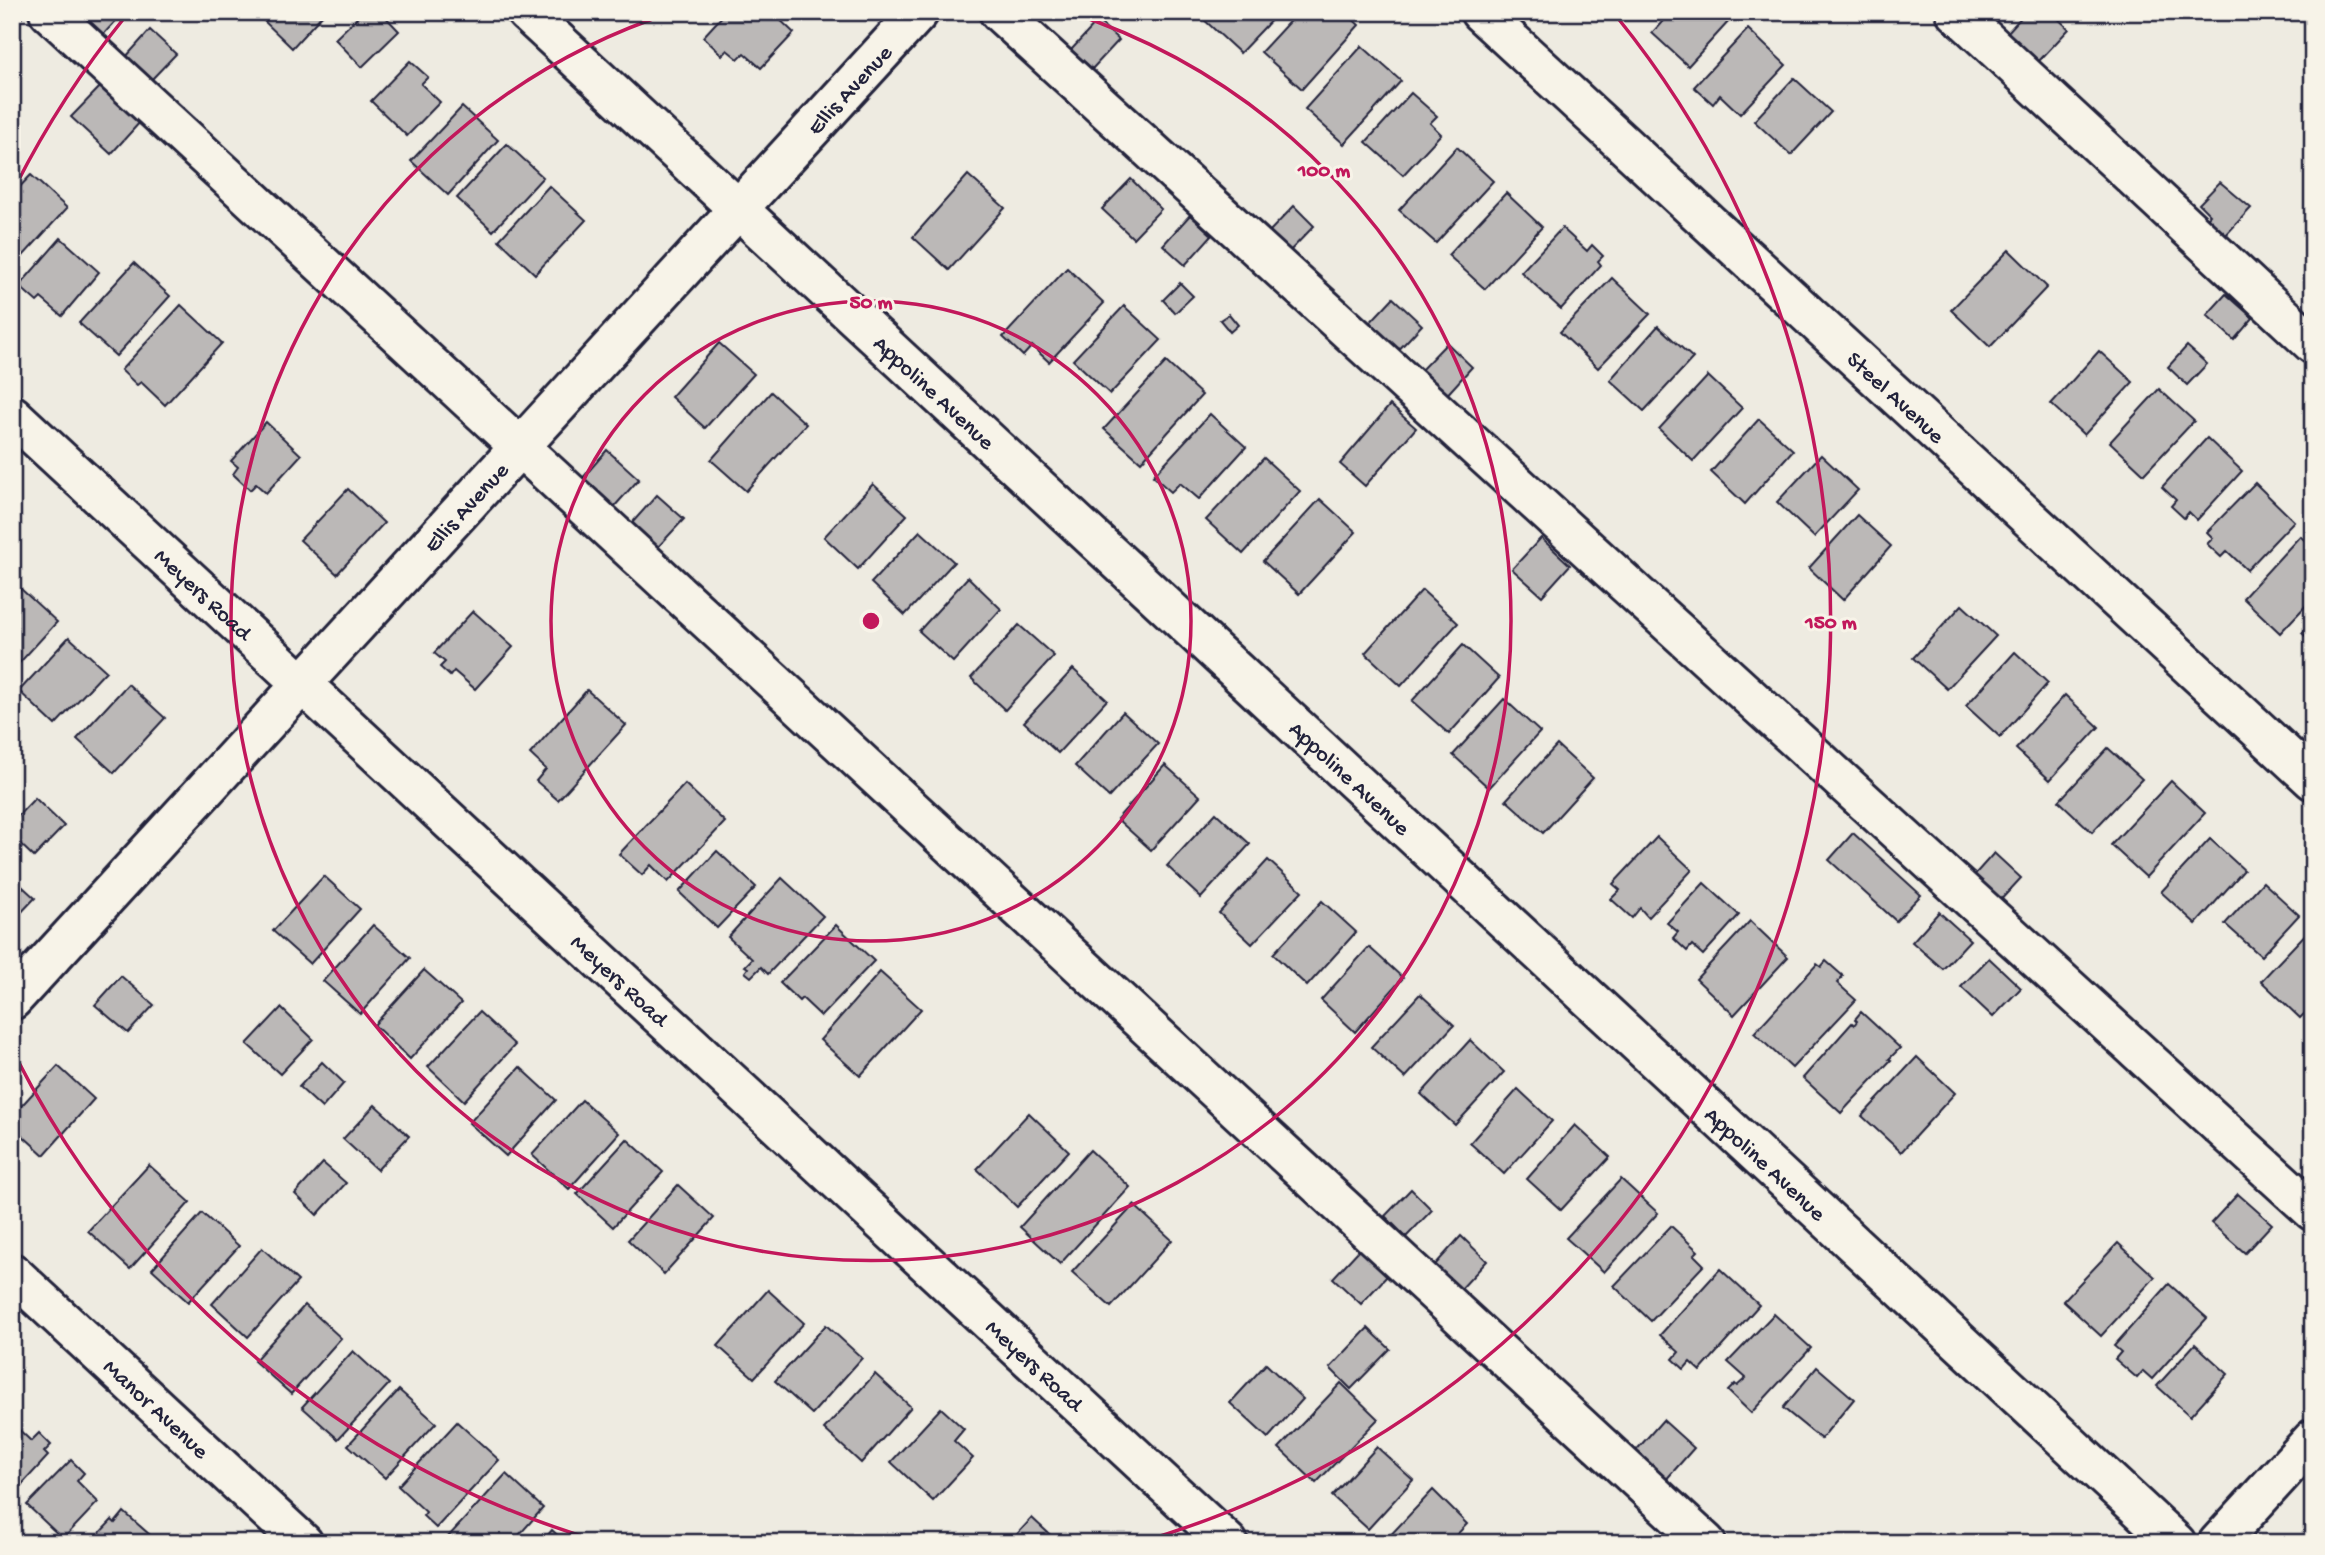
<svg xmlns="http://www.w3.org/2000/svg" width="2325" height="1555" font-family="'Gochi Hand',sans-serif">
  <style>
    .building { fill: #bbb8b7; stroke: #22223b; stroke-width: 2 }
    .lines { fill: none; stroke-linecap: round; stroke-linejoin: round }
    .minor-casing { stroke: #22223b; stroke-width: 44 }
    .minor { stroke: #f7f3e8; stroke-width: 38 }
    .ring { fill: none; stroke: #c2185b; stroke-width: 3.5 }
    .labels { text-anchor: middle; stroke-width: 6; stroke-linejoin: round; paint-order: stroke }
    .street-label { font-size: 23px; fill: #22223b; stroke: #f7f3e8 }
    .centre { fill: #c2185b; stroke: #f7f3e8; stroke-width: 3.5 }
    .ring-label { font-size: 21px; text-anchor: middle; font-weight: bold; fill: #c2185b; stroke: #f7f3e8; stroke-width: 6; stroke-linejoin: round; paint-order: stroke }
  </style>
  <rect width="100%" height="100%" fill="#eeebe1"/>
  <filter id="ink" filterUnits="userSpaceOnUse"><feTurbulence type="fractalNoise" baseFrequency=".0143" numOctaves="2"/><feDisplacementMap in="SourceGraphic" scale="14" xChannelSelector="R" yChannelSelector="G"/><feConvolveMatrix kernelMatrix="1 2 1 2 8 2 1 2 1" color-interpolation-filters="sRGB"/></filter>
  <g filter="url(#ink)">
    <g class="building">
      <polygon points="12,12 21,12 24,15 12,28"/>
      <polygon points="74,12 124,12 101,37"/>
      <polygon points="268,12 325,12 292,48 262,19"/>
      <polygon points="363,12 381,12 399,31 362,67 335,39"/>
      <polygon points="726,12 772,12 794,33 761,68 744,53 738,59 727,50 722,55 703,37"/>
      <polygon points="1206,12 1279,12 1240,53 1201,17"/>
      <polygon points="1298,12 1345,12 1359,25 1302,89 1261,52"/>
      <polygon points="1671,12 1721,12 1730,20 1688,66 1652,33"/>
      <polygon points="2026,12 2051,12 2069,29 2038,62 2007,33"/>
      <polygon points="1098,21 1119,40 1092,69 1071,50"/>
      <polygon points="1748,29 1786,65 1740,114 1720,95 1713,104 1694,87"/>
      <polygon points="150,30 176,54 150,81 125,58"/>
      <polygon points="1362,46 1401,81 1344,144 1305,109"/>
      <polygon points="410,61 428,77 421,84 440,102 407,136 371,101"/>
      <polygon points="1794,78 1831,112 1791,155 1754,121"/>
      <polygon points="102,85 141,121 111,154 71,117"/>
      <polygon points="1411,93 1437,116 1430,123 1441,134 1403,175 1366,142"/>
      <polygon points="462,107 498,140 448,195 411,161"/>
      <polygon points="507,144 543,177 493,231 457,198"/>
      <polygon points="1457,147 1493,181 1436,243 1399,210"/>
      <polygon points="31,175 67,208 12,268 12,195"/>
      <polygon points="968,175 1005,208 949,270 913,237"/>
      <polygon points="1131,179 1161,209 1133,238 1102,209"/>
      <polygon points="2220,182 2251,208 2225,236 2207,218 2210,215 2199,204"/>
      <polygon points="549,186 586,220 535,274 499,240"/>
      <polygon points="1506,193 1542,227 1485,289 1448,255"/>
      <polygon points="1294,206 1314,226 1287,254 1267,234"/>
      <polygon points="1190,215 1212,235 1185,265 1163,245"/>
      <polygon points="1562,228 1587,251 1592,245 1603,256 1598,261 1601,265 1561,309 1521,272"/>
      <polygon points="61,238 99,272 62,316 41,298 37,302 19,286"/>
      <polygon points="2009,250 2047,287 1990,347 1951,310"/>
      <polygon points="134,263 170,296 116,356 79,323"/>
      <polygon points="1067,268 1104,303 1049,362 1032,346 1023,356 1003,337"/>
      <polygon points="1612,278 1650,314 1598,368 1560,332"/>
      <polygon points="1180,283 1193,296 1175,313 1163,300"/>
      <polygon points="2226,294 2253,318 2234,340 2207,315"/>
      <polygon points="1393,298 1422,325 1393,356 1364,329"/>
      <polygon points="181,305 222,343 165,405 141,382 137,385 121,370"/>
      <polygon points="1124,306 1161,340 1110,394 1073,360"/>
      <polygon points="1229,314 1238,325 1230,332 1220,320"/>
      <polygon points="1658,326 1693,358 1644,411 1610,380"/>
      <polygon points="719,343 754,374 705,428 671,397"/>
      <polygon points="1447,343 1472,367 1444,398 1418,373"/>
      <polygon points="2187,346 2207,364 2187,385 2168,367"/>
      <polygon points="2099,351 2133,382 2084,435 2051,404"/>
      <polygon points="1166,362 1202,395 1141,462 1104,429"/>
      <polygon points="1708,376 1742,408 1693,461 1659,429"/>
      <polygon points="2159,389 2194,421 2144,474 2110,442"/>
      <polygon points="771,392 806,424 746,491 711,460"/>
      <polygon points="1390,405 1416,428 1365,486 1340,464"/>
      <polygon points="1210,414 1246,447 1199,499 1180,483 1171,492 1153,476"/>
      <polygon points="1759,419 1793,450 1745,504 1711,472"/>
      <polygon points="266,422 301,455 266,493 256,484 250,490 233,474 238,467 231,461"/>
      <polygon points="2207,438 2242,471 2197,520 2189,512 2184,518 2171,506 2176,500 2162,487"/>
      <polygon points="607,450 639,479 613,508 581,480"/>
      <polygon points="1821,455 1858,490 1814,537 1777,502"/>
      <polygon points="1264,458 1300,491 1243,554 1206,520"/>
      <polygon points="2255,483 2294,521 2247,570 2227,551 2221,557 2207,544 2213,538 2207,532"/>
      <polygon points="873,484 907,515 858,569 824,537"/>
      <polygon points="348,489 384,523 337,574 300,540"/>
      <polygon points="657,495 684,519 658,547 632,523"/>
      <polygon points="1320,499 1356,532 1299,594 1263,561"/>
      <polygon points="1857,515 1891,546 1843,600 1809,568"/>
      <polygon points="920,531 954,562 905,615 871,583"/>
      <polygon points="2300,536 2313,548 2313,598 2280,633 2243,598"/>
      <polygon points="1541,538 1570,565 1542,596 1512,569"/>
      <polygon points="968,577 1001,609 953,662 919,631"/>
      <polygon points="21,589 57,622 12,671 12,598"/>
      <polygon points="1422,590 1458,623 1401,686 1365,653"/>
      <polygon points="1962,605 1996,636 1947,689 1913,658"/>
      <polygon points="473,611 513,647 475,689 454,671 450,676 440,667 445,662 434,653"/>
      <polygon points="2313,623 2313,643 2302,633"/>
      <polygon points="1019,625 1054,656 1005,710 971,678"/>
      <polygon points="69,637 106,671 55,725 19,691"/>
      <polygon points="1463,645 1499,678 1449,734 1412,701"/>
      <polygon points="2015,652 2048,683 2000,737 1966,706"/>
      <polygon points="1073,669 1107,700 1058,753 1024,722"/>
      <polygon points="128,684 165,718 114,773 77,739"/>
      <polygon points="587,690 626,725 558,800 536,781 546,769 530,754"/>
      <polygon points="2065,695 2099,727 2050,780 2016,749"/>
      <polygon points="1504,699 1540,732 1489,788 1453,755"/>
      <polygon points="1123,712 1158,744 1109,797 1075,766"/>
      <polygon points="1557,745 1593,778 1543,833 1506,800"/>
      <polygon points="2108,748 2142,779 2092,832 2059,801"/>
      <polygon points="1165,765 1200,796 1151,850 1117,819"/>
      <polygon points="2171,781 2205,813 2146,877 2111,845"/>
      <polygon points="685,784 725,822 668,882 651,865 642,875 619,854"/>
      <polygon points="35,798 64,826 34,857 12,836 12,822"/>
      <polygon points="1216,813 1250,844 1201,898 1167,866"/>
      <polygon points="1853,833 1921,895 1896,921 1829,860"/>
      <polygon points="1657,837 1692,870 1648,917 1640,908 1632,918 1611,899 1620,890 1613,884"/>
      <polygon points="2210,839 2244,870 2196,924 2161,892"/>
      <polygon points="717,851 756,887 717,928 679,892"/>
      <polygon points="1994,853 2021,878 1996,905 1969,881"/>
      <polygon points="1268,860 1302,891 1252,944 1219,913"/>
      <polygon points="324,876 360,909 310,964 273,931"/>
      <polygon points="12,877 35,898 14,920 12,918"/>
      <polygon points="782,878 823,916 768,974 761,967 751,977 745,972 748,968 745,966 752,959 728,937"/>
      <polygon points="2263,882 2299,915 2261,956 2225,924"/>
      <polygon points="1704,883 1739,915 1703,955 1692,945 1687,951 1673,938 1678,932 1667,923"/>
      <polygon points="1322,901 1356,932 1307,986 1273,954"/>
      <polygon points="1939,912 1970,940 1943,969 1912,942"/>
      <polygon points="1750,921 1788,957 1734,1015 1696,979"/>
      <polygon points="373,925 410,958 360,1014 323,981"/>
      <polygon points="836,925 874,961 821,1016 802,998 799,1001 780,983"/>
      <polygon points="2313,926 2313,1005 2300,1018 2261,981"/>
      <polygon points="1369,947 1403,978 1355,1032 1321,1000"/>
      <polygon points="1989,958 2021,988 1993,1017 1961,987"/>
      <polygon points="1826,961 1843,976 1837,983 1856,1000 1792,1068 1754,1033 1817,964 1821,967"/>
      <polygon points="424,970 461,1003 410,1059 374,1025"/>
      <polygon points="880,972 921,1009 860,1076 820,1040"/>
      <polygon points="121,976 154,1005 128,1033 95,1005"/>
      <polygon points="1420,994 1454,1025 1405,1078 1371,1047"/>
      <polygon points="281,1008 313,1039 280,1074 247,1044"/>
      <polygon points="479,1012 515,1045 464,1101 428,1067"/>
      <polygon points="1861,1012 1900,1048 1889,1059 1891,1060 1841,1113 1803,1078 1852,1023 1854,1025 1857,1021 1855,1019"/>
      <polygon points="1470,1040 1504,1072 1455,1125 1421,1094"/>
      <polygon points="1917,1057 1955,1093 1901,1152 1862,1116"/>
      <polygon points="322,1062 344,1083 322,1108 299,1087"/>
      <polygon points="58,1066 94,1099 44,1155 12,1126 12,1116"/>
      <polygon points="520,1067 556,1100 506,1156 469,1123"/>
      <polygon points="1518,1089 1552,1121 1504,1174 1470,1143"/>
      <polygon points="582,1100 619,1133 569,1189 532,1155"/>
      <polygon points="375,1105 409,1136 377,1170 343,1139"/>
      <polygon points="1029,1113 1069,1151 1017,1207 977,1169"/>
      <polygon points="1575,1125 1610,1157 1561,1210 1527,1179"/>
      <polygon points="627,1139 663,1172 613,1227 577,1194"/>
      <polygon points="1090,1150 1130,1187 1060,1264 1020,1227"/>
      <polygon points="323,1163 346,1183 317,1215 295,1194"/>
      <polygon points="149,1165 190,1202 130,1269 88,1231"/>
      <polygon points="1621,1179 1658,1213 1604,1272 1566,1238"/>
      <polygon points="678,1185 714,1218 664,1274 628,1240"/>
      <polygon points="1411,1189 1432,1210 1406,1237 1385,1216"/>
      <polygon points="2238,1194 2272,1224 2245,1253 2211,1223"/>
      <polygon points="1134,1205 1172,1240 1111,1307 1072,1272"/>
      <polygon points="202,1213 239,1246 188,1302 152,1269"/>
      <polygon points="1671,1226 1698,1251 1694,1255 1704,1265 1651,1321 1614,1286"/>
      <polygon points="1461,1236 1487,1261 1460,1290 1434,1266"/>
      <polygon points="2118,1243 2155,1277 2101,1336 2063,1301"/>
      <polygon points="262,1248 298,1281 248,1337 212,1304"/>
      <polygon points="1360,1249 1388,1275 1361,1304 1333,1278"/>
      <polygon points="1720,1269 1759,1305 1700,1371 1690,1362 1684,1369 1673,1359 1679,1352 1660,1335"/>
      <polygon points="2169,1284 2207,1318 2152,1379 2143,1371 2137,1378 2115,1359 2121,1352 2114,1346"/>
      <polygon points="768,1290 804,1323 754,1378 718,1346"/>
      <polygon points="305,1305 341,1338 291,1394 254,1361"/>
      <polygon points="1774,1314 1811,1348 1751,1413 1728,1391 1735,1384 1737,1386 1746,1378 1728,1362"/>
      <polygon points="826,1325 862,1358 812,1414 775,1381"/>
      <polygon points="1368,1328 1390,1349 1351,1389 1330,1368"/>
      <polygon points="2195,1344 2228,1374 2190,1416 2157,1386"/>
      <polygon points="353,1351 389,1384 338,1439 302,1407"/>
      <polygon points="1266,1364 1303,1399 1268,1438 1230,1403"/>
      <polygon points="1817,1367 1854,1399 1821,1439 1783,1408"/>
      <polygon points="875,1374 911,1407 861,1463 824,1429"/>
      <polygon points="1341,1383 1378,1419 1316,1483 1279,1448"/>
      <polygon points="399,1390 436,1423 385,1478 348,1445"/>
      <polygon points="941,1408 964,1429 954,1441 973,1458 933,1501 891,1462"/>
      <polygon points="1663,1420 1694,1448 1664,1482 1633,1454"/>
      <polygon points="457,1422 499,1460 436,1528 423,1516 426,1512 398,1486"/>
      <polygon points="12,1423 31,1441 39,1433 51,1445 44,1452 48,1456 14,1493"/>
      <polygon points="1377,1447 1413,1480 1368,1529 1332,1496"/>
      <polygon points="71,1460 84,1473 77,1481 98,1502 63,1539 27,1505"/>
      <polygon points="506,1474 543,1508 512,1543 452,1543 447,1538"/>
      <polygon points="1433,1490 1467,1524 1449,1543 1383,1543"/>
      <polygon points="124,1512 150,1535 144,1543 90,1543 112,1520 115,1523"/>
      <polygon points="1032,1518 1059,1543 1009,1543"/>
      <polygon points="552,1530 566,1543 541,1543"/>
    </g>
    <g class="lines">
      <g class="minor-casing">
        <g id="minor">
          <polyline points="49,12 1706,1543"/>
          <path id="s1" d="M 526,12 L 2176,1543"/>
          <polyline points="999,12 2313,1211"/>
          <path id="s2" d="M 1480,12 L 2313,780"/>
          <polyline points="1956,12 2313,344"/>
          <path id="s3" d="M 12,415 L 1228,1543"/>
          <path id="s4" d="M 12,1000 L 919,12"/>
          <path id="s5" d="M 12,1273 L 303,1543"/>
          <polyline points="2218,1543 2313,1439"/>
        </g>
      </g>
      <use href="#minor" class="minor"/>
    </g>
  </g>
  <g class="ring">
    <circle cx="871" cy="621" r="320"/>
    <path d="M1069 12A640 640 0 1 1 673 12"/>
    <path d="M598 1541A960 960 0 0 1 16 1057M16 185A960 960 0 0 1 125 17M1617 17A960 960 0 0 1 1144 1541"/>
  </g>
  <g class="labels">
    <g class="street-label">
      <text dy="8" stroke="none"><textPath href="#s4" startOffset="1237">Ellis Avenue</textPath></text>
      <text dy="8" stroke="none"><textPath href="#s1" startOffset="558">Appoline Avenue</textPath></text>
      <text dy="8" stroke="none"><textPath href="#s2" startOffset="567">Steel Avenue</textPath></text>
      <text dy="8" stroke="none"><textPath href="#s4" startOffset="670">Ellis Avenue</textPath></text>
      <text dy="8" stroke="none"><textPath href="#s3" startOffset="262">Meyers Road</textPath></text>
      <text dy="8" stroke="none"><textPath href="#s1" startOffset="1125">Appoline Avenue</textPath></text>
      <text dy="8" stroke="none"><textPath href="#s3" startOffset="830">Meyers Road</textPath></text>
      <text dy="8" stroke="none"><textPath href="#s1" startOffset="1692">Appoline Avenue</textPath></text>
      <text dy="8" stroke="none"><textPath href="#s3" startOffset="1396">Meyers Road</textPath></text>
      <text dy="8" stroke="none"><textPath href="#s5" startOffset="198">Manor Avenue</textPath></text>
    </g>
  </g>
  <circle cx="871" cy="621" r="10" class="centre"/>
  <g class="ring-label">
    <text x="1324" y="176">100 m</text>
    <text x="871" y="308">50 m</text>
    <text x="1831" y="628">150 m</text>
  </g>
  <rect width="2325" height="1555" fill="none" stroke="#f7f3e8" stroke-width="42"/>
  <rect x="21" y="21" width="2283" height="1513" fill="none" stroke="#22223b" stroke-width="2.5" filter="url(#ink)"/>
</svg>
